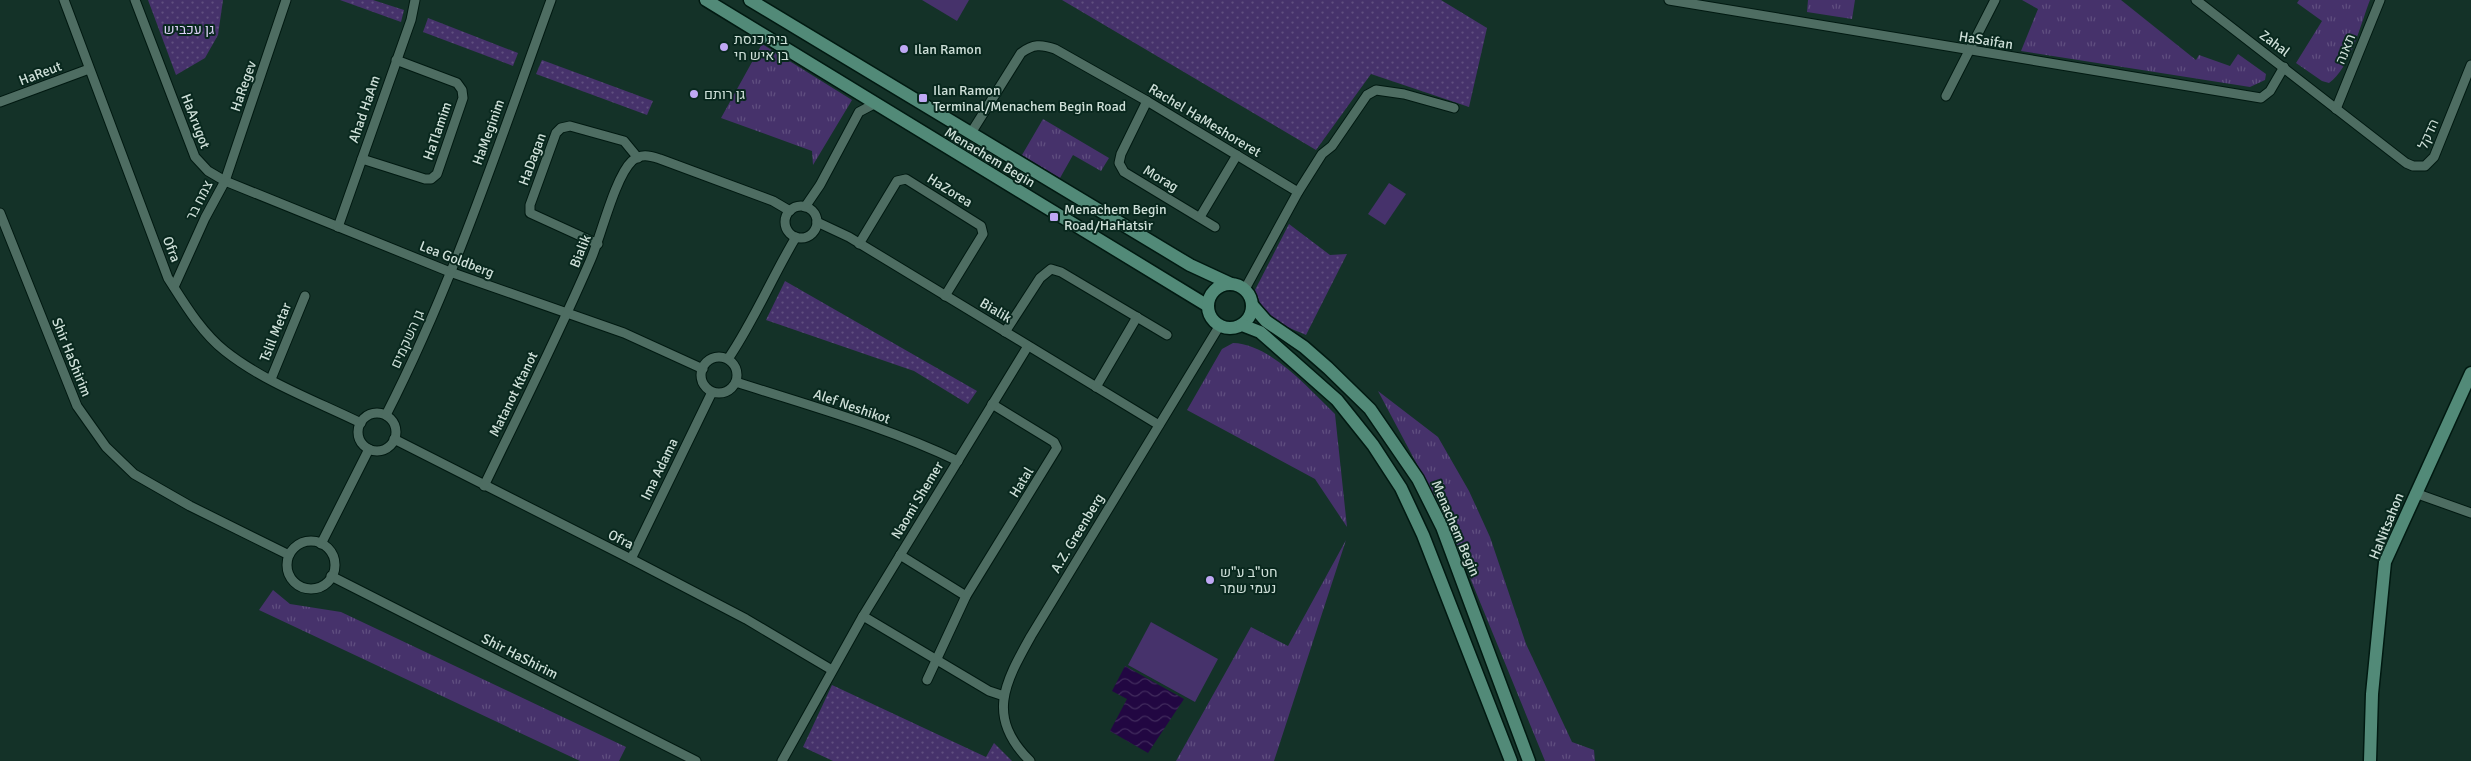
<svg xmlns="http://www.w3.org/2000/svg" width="2471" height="761" font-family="Signika,Heebo,sans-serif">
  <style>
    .grass { fill: url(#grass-tufts) }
    .park { fill: url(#park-dots) }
    .garden { fill: #46326b }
    .water { fill: url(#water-waves) }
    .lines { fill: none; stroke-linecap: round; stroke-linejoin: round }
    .street-casing { stroke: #001911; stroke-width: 11 }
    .secondary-casing { stroke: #001911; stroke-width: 15 }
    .street { stroke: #4e6d62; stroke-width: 9 }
    .secondary { stroke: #528a78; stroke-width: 12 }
    .poi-dot { fill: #bfa8f4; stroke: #09281e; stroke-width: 2 }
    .labels { text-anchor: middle; stroke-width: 4; stroke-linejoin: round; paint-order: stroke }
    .park-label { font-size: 14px; fill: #dcd1f7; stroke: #09281e }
    .poi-label { font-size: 14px; fill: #cfe0d9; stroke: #09281e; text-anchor: start }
    .street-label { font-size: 14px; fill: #cfe0d9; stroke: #09281e }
  </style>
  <defs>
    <pattern id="grass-tufts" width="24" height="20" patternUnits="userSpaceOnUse" patternTransform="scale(1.25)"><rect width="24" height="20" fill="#46326b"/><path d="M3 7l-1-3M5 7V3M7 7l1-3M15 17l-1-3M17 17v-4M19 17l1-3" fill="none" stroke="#604f80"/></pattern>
    <pattern id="park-dots" width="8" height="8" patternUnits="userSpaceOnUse" patternTransform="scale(1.25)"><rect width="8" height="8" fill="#46326b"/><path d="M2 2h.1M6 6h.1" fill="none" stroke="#604f80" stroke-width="1.8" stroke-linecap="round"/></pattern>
    <pattern id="water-waves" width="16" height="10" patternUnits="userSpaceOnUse" patternTransform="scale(1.25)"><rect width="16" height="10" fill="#220742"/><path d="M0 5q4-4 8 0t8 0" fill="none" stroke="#412b5d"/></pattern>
  </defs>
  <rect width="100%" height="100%" fill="#143228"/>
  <g class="grass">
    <polygon points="1808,0 1855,0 1852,19 1807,12"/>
    <polygon points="2022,0 2121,0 2196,60 2199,55 2230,66 2238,54 2266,74 2265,80 2250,87 2021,51 2038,9"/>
    <path d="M 2299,0 L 2370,0 C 2361,23 2350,69 2329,83 L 2322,81 L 2296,63 L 2322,21 L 2297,3 Z"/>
    <polygon points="762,44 852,100 813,165 812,151 721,118"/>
    <polygon points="1043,119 1109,158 1101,171 1073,155 1060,178 1022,155"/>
    <path d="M 1233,343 C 1271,344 1309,389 1335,414 L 1347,527 L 1315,479 L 1187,410 L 1222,349 Z"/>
    <polygon points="1378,391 1438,437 1469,491 1490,537 1526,644 1572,742 1594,750 1595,761 1545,761 1446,519"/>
    <polygon points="1346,540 1274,761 1176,761 1251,627 1288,646"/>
    <polygon points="273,590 290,604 341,612 626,747 619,761 580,761 259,610"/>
  </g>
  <g class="park">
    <polygon points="148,0 223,0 218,35 205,58 176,75"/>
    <polygon points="340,0 373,0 404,10 401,22"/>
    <polygon points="1062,0 1441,0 1487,28 1469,107 1371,74 1316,150"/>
    <polygon points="428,18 518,53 513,66 423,32"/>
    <polygon points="542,60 653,101 647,115 536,74"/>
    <path d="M 1289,224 L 1330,255 L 1347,254 L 1306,335 C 1280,324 1264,319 1255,290 Z"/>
    <polygon points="785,281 977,391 968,404 914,371 766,320"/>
    <polygon points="832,685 986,757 994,743 1012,761 833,761 803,747"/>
  </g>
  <g class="garden">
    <polygon points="922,0 969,0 957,21"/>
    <polygon points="1389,183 1406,194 1385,225 1368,214"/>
    <polygon points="1151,622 1218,659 1195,702 1128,665"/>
  </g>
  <polygon class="water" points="1125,666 1184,699 1148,753 1110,731 1127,699 1112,691"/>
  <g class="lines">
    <g class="street-casing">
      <g id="street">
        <path d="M 64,0 L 168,278 C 184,303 201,332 225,351 C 264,382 316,401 361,423"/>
        <polyline points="135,0 195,157 208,171 225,181 450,272 624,333 703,369"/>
        <polyline points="1669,0 2261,98 2270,91 2284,67"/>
        <polyline points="2196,0 2406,163 2413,166 2425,166 2434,157 2471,65"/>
        <polyline points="1946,96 1995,0"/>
        <polyline points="1147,101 1121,154 1119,163 1124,172 1215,227"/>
        <polyline points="0,102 89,69"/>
        <polyline points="2336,109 2380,0"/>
        <path d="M 971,133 L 1021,53 C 1033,44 1041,44 1055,49 L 1147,101 L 1298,192"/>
        <polyline points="362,159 425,179 431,179 437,174 463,98 462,90 457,83 396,60"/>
        <circle cx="801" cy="222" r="16"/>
        <polyline points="805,207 820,185 859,112 874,104"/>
        <polyline points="0,213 77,406 106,447 134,474 190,506 289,555"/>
        <polyline points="1200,217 1237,155"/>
        <polyline points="817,222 849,237 1159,425"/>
        <polyline points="338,227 411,20 415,0"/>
        <polyline points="598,244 530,213 530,205 556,133 561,128 570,126 624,141 638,158"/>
        <polyline points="859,244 897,181 906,179 981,226 983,234 945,296"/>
        <polyline points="174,287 205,218 225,181 286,0"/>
        <polyline points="1245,289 1298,192 1322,154 1332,146 1367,95 1376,90 1404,94 1454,108"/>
        <polyline points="1005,332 1040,278 1051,269 1061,272 1167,335"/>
        <circle cx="719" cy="375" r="18"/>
        <path d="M 728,359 C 754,321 772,277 796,237"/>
        <polyline points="271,379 305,296"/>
        <path d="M 736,382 C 810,406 887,427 958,461"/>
        <polyline points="1096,387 1137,317"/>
        <circle cx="377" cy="432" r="19"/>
        <path d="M 386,415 C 454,282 500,140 551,0"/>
        <polyline points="394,439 631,559 746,619 832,670"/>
        <path d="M 484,486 C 520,411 558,336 591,259 C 601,236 615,177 632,161 C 641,153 650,156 660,159 L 773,201 L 790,211"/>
        <polyline points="2415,493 2471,513"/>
        <circle cx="311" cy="565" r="24"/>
        <polyline points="321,544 369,449"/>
        <polyline points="900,555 966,596"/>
        <polyline points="631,559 712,392"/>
        <polyline points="331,576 696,761"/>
        <polyline points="863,616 989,691 1004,696"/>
        <polyline points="927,680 966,596 1057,448 1054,442 992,404"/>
        <polyline points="782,761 863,616 1028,346"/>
        <path d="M 1030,761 C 986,717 1004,684 1031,636 L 1220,325"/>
      </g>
    </g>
    <g class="secondary-casing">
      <g id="secondary">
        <polyline points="706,0 1208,306"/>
        <polyline points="750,0 1190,265 1231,284"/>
        <circle cx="1230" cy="306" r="22"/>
        <polyline points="1252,305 1266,321 1304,347 1328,368 1370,409 1418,479 1442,527 1529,761"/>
        <polyline points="1242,325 1260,332 1337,400 1373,445 1401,488 1423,535 1511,761"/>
        <polyline points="2370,761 2372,694 2385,562 2471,373"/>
      </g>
    </g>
    <use href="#street" class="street"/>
    <use href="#secondary" class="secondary"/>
  </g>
  <g class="poi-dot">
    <circle cx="724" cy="47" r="5"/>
    <circle cx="904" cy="49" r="5"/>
    <circle cx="694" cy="94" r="5"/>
    <rect x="918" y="93" width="10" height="10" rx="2.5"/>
    <rect x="1049" y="212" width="10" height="10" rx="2.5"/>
    <circle cx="1210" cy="580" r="5"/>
  </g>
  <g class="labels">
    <g class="park-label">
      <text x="189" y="34">גן עכביש</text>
    </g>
    <g class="poi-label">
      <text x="734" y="44">בית כנסת<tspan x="734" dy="16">בן איש חי</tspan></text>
      <text x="914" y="54">Ilan Ramon</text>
      <text x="933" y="95">Ilan Ramon<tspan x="933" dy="16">Terminal/Menachem Begin Road</tspan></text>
      <text x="704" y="99">גן רותם</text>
      <text x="1064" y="214">Menachem Begin<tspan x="1064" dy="16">Road/HaHatsir</tspan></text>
      <text x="1220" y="577">חט"ב ע"ש<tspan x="1220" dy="16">נעמי שמר</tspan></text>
    </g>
    <g class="street-label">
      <text transform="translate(1986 40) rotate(9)" y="5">HaSaifan</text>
      <text transform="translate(2275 43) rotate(37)" y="5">Zahal</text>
      <text transform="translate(2345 49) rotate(-68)" y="5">תאנה</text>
      <text transform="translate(40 73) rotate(-21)" y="5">HaReut</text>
      <text transform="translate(243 86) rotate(-71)" y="5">HaRegev</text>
      <text transform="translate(364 109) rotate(-71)" y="5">Ahad HaAm</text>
      <text transform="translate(1205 120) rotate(31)" y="5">Rachel HaMeshoreret</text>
      <text transform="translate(196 121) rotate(69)" y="5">HaArugot</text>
      <text transform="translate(437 131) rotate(-71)" y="5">HaTlamim</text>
      <text transform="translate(488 132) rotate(-70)" y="5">HaMeginim</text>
      <text transform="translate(2428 134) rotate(-66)" y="5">הדקל</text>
      <text transform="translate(990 157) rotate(31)" y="5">Menachem Begin</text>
      <text transform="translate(532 159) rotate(-70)" y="5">HaDagan</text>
      <text transform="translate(1161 178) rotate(30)" y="5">Morag</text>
      <text transform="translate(950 190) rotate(32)" y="5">HaZorea</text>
      <text transform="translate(199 200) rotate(-63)" y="5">צמח בר</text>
      <text transform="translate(172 249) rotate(69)" y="5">Ofra</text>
      <text transform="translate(580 251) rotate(-68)" y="5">Bialik</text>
      <text transform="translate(457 259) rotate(21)" y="5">Lea Goldberg</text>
      <text transform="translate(996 310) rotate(31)" y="5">Bialik</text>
      <text transform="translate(275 332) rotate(-68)" y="5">Tslil Metar</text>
      <text transform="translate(407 339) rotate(-66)" y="5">גן השקמים</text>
      <text transform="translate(72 357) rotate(68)" y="5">Shir HaShirim</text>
      <text transform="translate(513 394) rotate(-64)" y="5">Matanot Ktanot</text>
      <text transform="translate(852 406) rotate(19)" y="5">Alef Neshikot</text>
      <text transform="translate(659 469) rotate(-64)" y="5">Ima Adama</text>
      <text transform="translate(1021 482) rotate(-58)" y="5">Hatal</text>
      <text transform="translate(917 500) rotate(-59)" y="5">Naomi Shemer</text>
      <text transform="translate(2386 526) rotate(-68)" y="5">HaNitsahon</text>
      <text transform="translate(1456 528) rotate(67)" y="5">Menachem Begin</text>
      <text transform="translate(1077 533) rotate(-59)" y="5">A.Z. Greenberg</text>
      <text transform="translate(621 539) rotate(26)" y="5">Ofra</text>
      <text transform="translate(520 656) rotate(27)" y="5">Shir HaShirim</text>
    </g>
  </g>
</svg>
